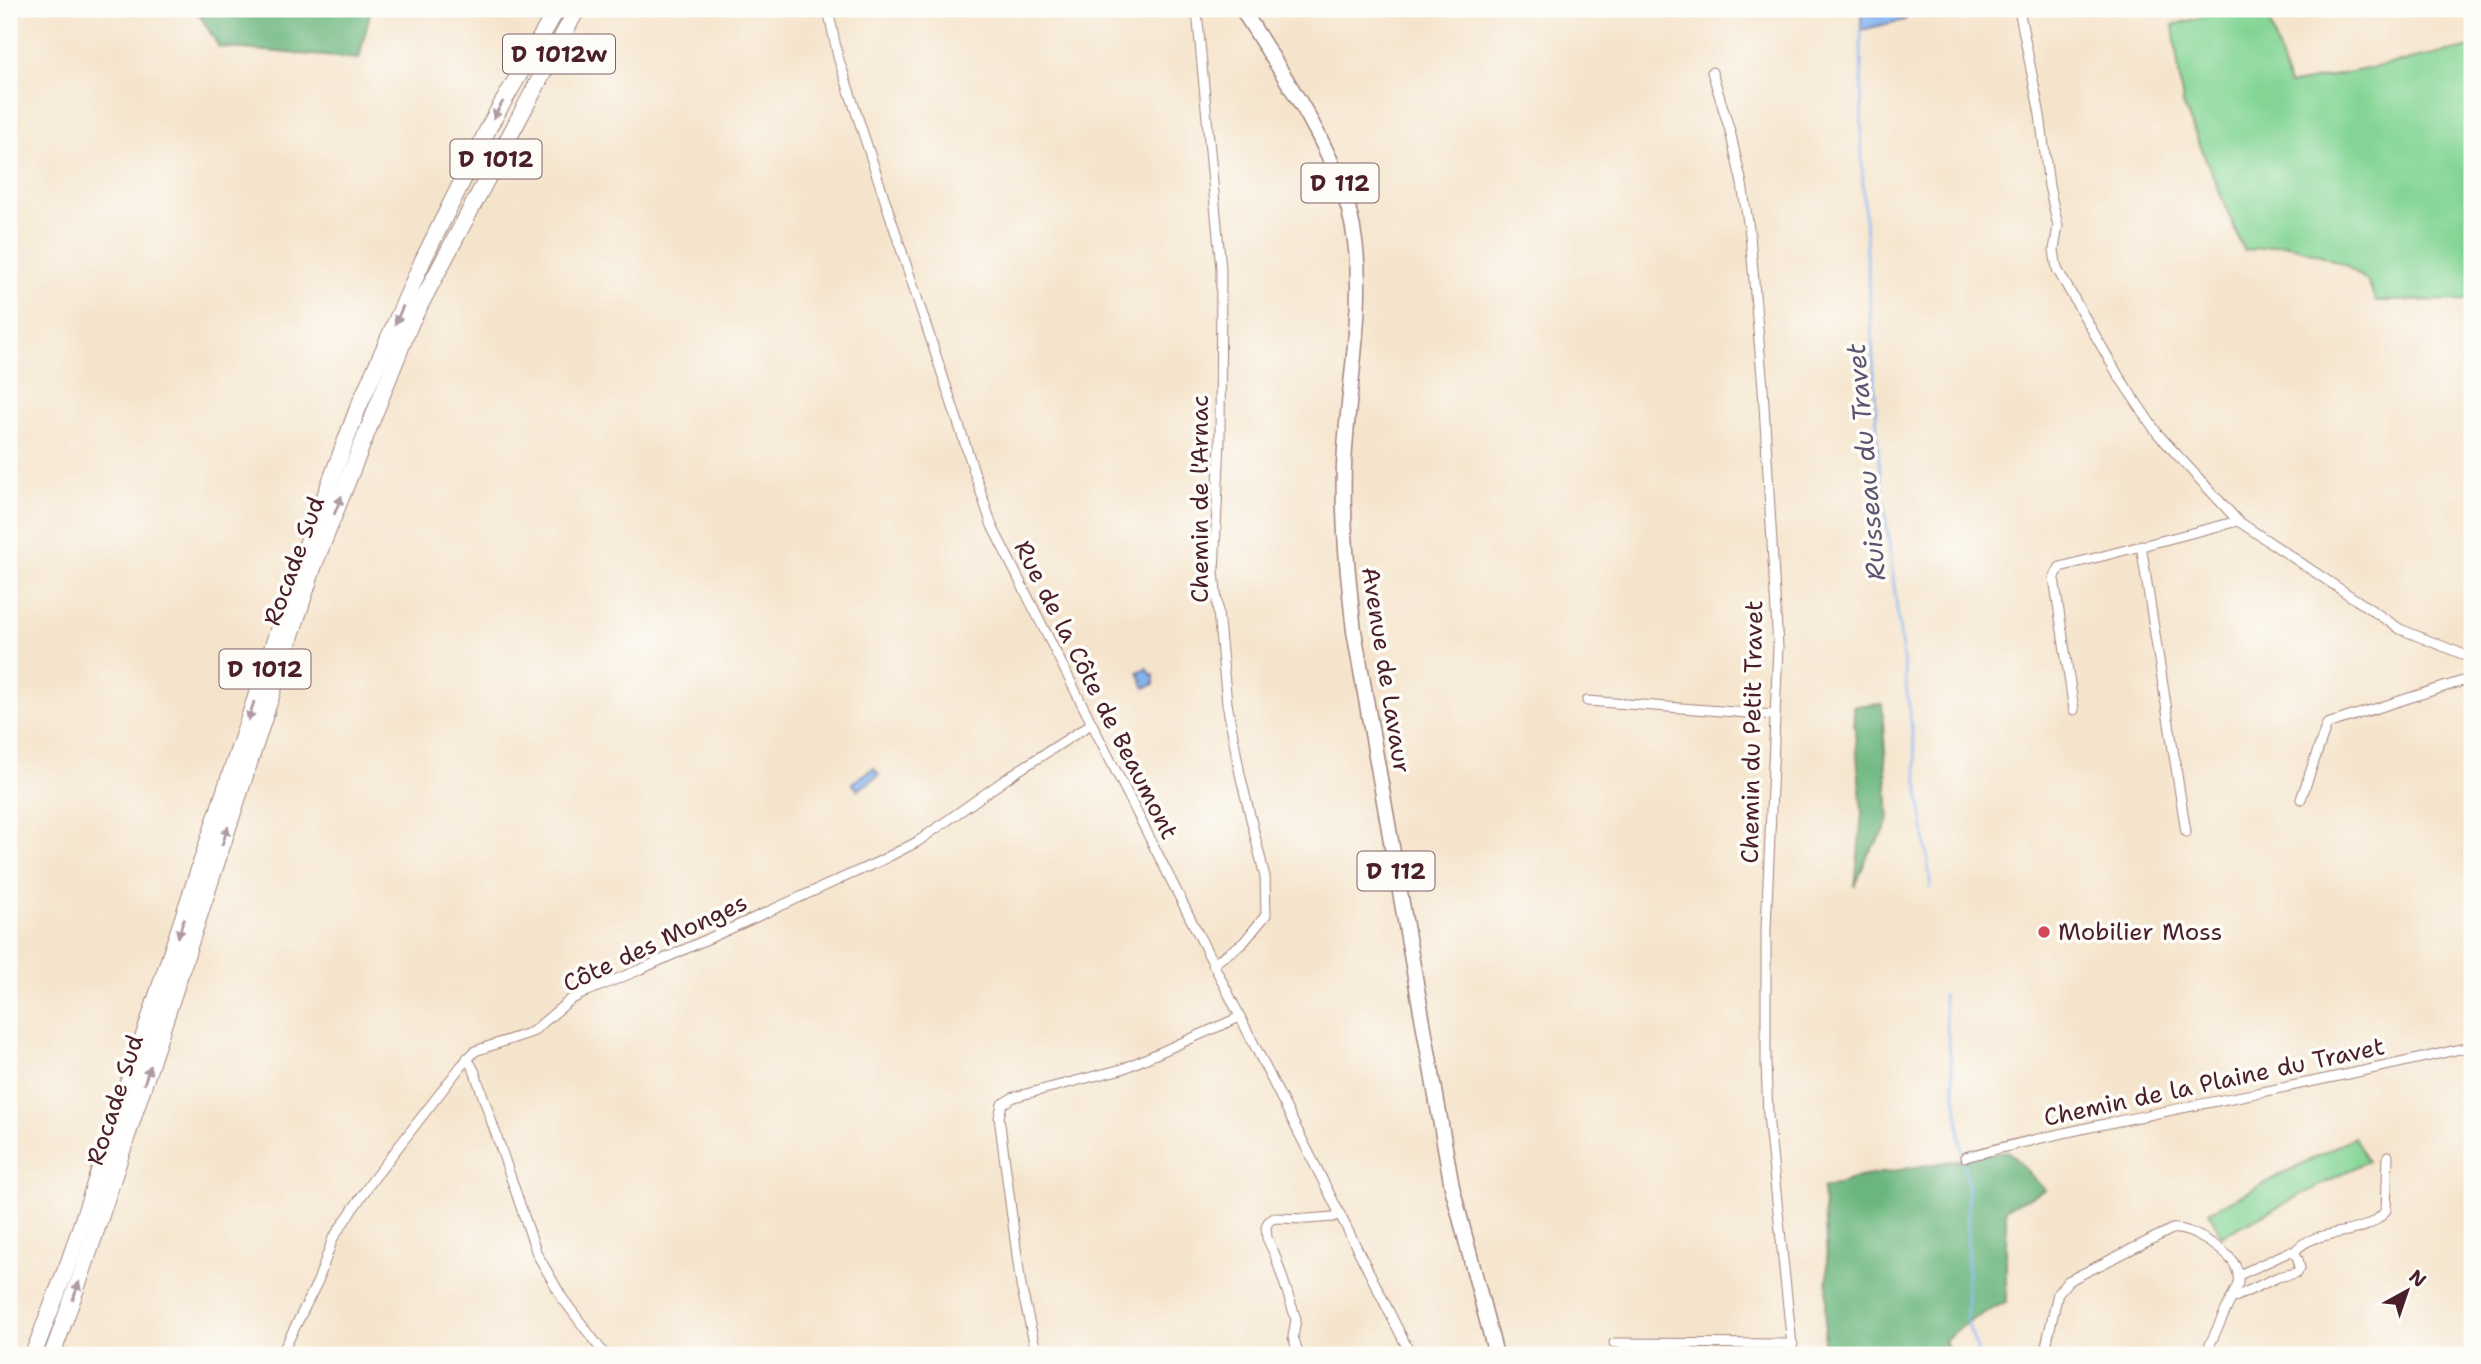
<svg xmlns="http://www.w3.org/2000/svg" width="2481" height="1364" font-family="'Shantell Sans',sans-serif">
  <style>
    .green { fill: #84d595; stroke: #677a60; stroke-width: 2 }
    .forest { fill: #6bb67e; stroke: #5a6a54; stroke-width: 2 }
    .water { fill: #83b3ef; stroke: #66698d; stroke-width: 2 }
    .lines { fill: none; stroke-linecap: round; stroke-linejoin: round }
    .stream { stroke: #83b3ef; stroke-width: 2.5 }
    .street-casing { stroke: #a0827c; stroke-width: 11 }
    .primary-casing { stroke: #a0827c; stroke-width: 17 }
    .highway-casing { stroke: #a0827c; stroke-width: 18 }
    .street { stroke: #fff; stroke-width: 9 }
    .primary { stroke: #fff; stroke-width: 14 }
    .highway { stroke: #fff; stroke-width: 16 }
    .oneway { fill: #ae9aa0 }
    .poi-dot { fill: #d1495b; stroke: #fdfcf7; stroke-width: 2.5 }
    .labels { text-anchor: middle; stroke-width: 7; stroke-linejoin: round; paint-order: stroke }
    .shield { fill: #fdfcf7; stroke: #806168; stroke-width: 2 }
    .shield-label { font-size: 23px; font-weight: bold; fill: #4a1f2b }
    .street-label { font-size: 24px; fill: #4a1f2b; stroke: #fdfcf7 }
    .poi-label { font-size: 24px; fill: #4a1f2b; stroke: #fdfcf7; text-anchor: start }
    .water-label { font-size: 26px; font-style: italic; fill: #5e5370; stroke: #fdfcf7 }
  </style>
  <rect width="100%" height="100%" fill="#fdfcf7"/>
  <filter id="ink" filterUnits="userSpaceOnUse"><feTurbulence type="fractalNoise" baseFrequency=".0143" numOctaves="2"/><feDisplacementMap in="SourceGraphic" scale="14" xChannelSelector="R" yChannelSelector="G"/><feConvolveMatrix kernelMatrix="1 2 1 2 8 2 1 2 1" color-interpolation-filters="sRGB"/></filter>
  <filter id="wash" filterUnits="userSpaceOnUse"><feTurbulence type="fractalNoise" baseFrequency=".00686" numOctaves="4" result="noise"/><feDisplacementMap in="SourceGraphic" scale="28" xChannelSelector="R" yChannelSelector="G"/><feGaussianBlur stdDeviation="1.57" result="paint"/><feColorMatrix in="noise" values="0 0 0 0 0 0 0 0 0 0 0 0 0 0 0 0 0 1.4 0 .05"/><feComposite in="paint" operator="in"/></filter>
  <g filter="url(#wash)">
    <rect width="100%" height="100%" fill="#f5e4cc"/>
    <g class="green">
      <polygon points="2231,9 2266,9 2289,85 2472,47 2472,300 2376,301 2367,281 2345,265 2318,254 2285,244 2244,251 2183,104 2173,25"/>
      <polygon points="2354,1137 2367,1161 2222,1236 2209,1212"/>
    </g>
    <g class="forest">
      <polygon points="196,9 371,9 359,59 219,47"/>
      <polygon points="1882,704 1889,820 1884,832 1868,854 1855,887 1862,814 1853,706"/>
      <polygon points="2008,1151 2045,1190 2006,1208 2006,1302 1967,1322 1945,1340 1950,1355 1823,1355 1828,1276 1823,1189 1859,1177"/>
    </g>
    <g class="water">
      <polygon points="1861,9 1908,9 1907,17 1904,20 1861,30"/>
      <polygon points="1146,668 1152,675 1154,674 1154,684 1145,688 1138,672"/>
      <polygon points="874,768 879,775 858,790 852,783"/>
    </g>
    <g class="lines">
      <g class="stream">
        <polyline points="1861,30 1862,166 1879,461 1931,888"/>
        <polyline points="1943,995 1963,1160 1968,1186 1967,1322 1979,1355"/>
      </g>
    </g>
  </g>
  <g filter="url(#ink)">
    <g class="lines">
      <g class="street-casing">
        <g id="street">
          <polyline points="828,9 838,57 992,526 1411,1355"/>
          <polyline points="1199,9 1197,11 1221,269 1220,441 1214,572 1227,703 1240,774 1265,877 1266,915 1243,943 1213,964"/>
          <polyline points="2019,9 2040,115 2049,186 2058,226 2054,250 2057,269 2118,375 2157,433 2238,521 2400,629 2472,658"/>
          <polyline points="1712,72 1730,131 1742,184 1750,235 1763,388 1778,647 1766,929 1766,1064 1768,1115 1793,1355"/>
          <polyline points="2141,545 2186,832"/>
          <polyline points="1587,701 1775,715"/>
          <polyline points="2074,710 2054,578 2060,567 2238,521"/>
          <polyline points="2301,799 2327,724 2472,678"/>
          <polyline points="467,1058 474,1070 537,1254 563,1299 605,1355"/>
          <path d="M 1965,1157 C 2132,1113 2304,1088 2472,1046"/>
          <path d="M 2239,1275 L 2289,1252 L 2294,1252 C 2317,1225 2366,1240 2386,1210 L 2388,1156"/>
          <polyline points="2231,1299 2278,1277 2296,1273 2300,1268 2298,1259 2294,1252"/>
          <polyline points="1614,1343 1793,1344"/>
          <polyline points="281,1355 318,1281 333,1238 372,1181 461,1066 475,1051 532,1032 570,1000 588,991 639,970 878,862 917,842 1013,774 1091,724"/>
          <polyline points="1037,1355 1021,1286 999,1117 1002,1104 1014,1097 1122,1069 1240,1017"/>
          <polyline points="1299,1355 1293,1337 1296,1319 1275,1255 1267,1238 1266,1227 1268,1222 1274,1218 1308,1219 1333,1217 1339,1214"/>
          <path d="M 2044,1355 L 2058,1293 L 2068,1281 L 2172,1229 C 2188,1226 2224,1249 2233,1262 C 2238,1269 2239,1276 2238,1284 L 2205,1355"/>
        </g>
      </g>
      <g class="primary-casing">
        <path id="primary" d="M 1242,9 C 1278,68 1321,127 1344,194 C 1374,279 1347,379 1344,467 C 1342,522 1348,577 1354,631 L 1452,1187 L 1496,1355"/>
      </g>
      <g class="highway-casing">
        <g id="highway">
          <polyline points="33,1355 70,1259 303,555 358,408 423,260 491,123 557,9"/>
          <polyline points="52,1355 84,1267 314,565 411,322 577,9"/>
        </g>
      </g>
      <use href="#street" class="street"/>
      <use href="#primary" class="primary"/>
      <use href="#highway" class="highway"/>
    </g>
    <defs><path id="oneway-solid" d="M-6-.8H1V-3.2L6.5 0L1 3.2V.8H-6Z" transform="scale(1.75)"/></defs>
    <g class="oneway">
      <use href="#oneway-solid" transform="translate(498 110) rotate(120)"/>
      <use href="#oneway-solid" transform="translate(399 315) rotate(114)"/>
      <use href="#oneway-solid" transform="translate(338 505) rotate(-68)"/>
      <use href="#oneway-solid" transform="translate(251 711) rotate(108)"/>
      <use href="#oneway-solid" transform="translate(225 836) rotate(-72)"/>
      <use href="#oneway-solid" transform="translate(181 928) rotate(108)"/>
      <use href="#oneway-solid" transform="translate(147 1075) rotate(-72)"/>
      <use href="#oneway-solid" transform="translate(76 1291) rotate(-70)"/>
    </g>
  </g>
  <circle class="poi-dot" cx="2044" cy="932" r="7"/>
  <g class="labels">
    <g class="shield">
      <rect x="503" y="34.5" width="112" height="39" rx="5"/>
      <rect x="450.5" y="139.5" width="91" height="39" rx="5"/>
      <rect x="1301.5" y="163.5" width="77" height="39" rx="5"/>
      <rect x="219.5" y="649.5" width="91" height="39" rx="5"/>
      <rect x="1357.5" y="851.5" width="77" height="39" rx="5"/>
    </g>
    <g class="shield-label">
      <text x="559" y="62">D 1012w</text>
      <text x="496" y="167">D 1012</text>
      <text x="1340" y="191">D 112</text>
      <text x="265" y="677">D 1012</text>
      <text x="1396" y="879">D 112</text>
    </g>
    <g class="street-label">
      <text transform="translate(1200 499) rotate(-90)" y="8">Chemin de l'Arnac</text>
      <text transform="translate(294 561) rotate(-70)" y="8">Rocade Sud</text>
      <text transform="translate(1386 670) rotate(81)" y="8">Avenue de Lavaur</text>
      <text transform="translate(1096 690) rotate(63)" y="8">Rue de la Côte de Beaumont</text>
      <text transform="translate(1752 732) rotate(-89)" y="8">Chemin du Petit Travet</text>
      <text transform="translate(655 943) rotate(-25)" y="8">Côte des Monges</text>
      <text transform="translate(2214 1082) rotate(-12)" y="8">Chemin de la Plaine du Travet</text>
      <text transform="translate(115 1100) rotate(-72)" y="8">Rocade Sud</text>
    </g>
    <g class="poi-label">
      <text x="2058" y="940">Mobilier Moss</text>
    </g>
    <g class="water-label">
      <text transform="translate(1866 462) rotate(-95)" y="9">Ruisseau du Travet</text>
    </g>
  </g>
  <rect width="2481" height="1364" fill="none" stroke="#fdfcf7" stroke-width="35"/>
  <g transform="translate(2407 1291) rotate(40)" stroke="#fdfcf7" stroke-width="5" paint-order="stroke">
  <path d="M0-5L12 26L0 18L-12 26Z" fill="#4a1f2b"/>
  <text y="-10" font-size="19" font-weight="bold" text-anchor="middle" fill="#4a1f2b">N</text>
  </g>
</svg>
